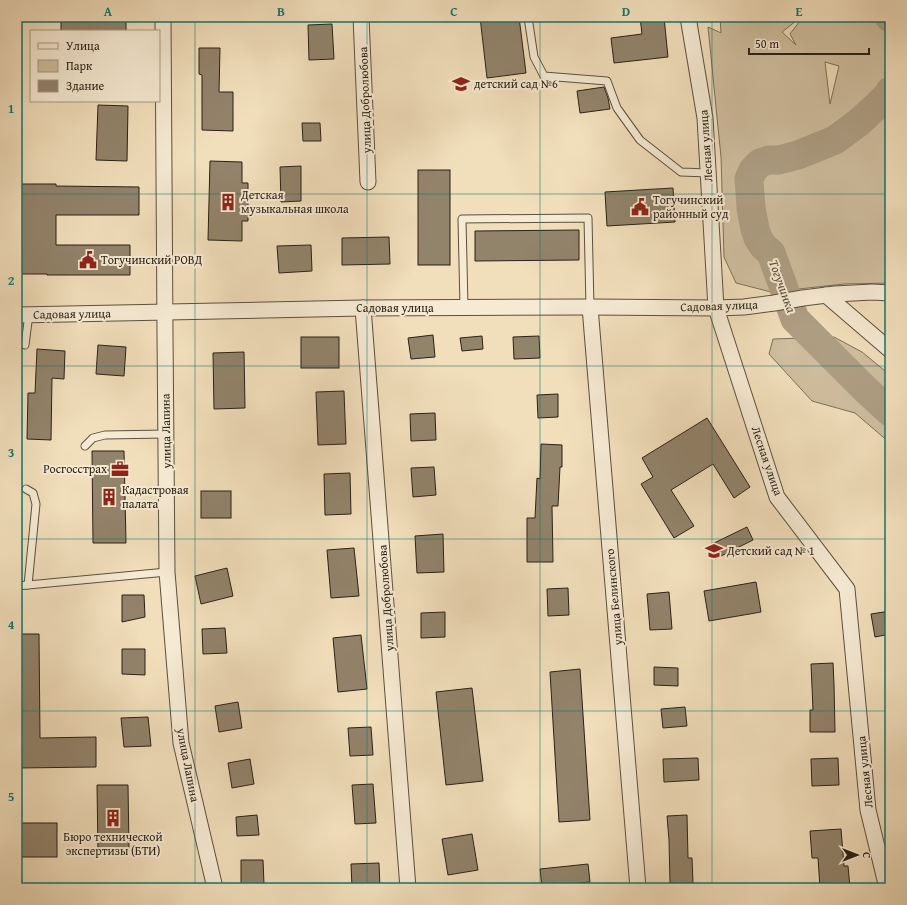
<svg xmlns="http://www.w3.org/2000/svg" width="907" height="905" font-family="'Gentium Book Plus',serif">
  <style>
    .green { fill: #cfbe9f; stroke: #7d705a; fill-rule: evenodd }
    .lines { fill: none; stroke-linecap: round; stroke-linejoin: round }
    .river { stroke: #ae9e83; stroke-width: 29 }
    .building { fill: #92836b; stroke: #2b2115 }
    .service-casing { stroke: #5c503e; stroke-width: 9 }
    .minor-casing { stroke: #5c503e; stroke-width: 17 }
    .service { stroke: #f6ead3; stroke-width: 7 }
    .minor { stroke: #f6ead3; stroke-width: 15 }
    .grid { fill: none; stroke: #0f766e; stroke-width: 1; stroke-opacity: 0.55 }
    .labels { text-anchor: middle; stroke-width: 4; stroke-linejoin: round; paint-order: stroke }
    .poi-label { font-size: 12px; fill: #2b2115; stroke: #f6ead3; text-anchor: start }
    .street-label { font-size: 12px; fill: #2b2115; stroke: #f6ead3 }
    .water-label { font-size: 13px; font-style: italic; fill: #594d3c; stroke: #f6ead3 }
    .neatline { fill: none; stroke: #0f766e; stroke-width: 1.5 }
    .grid-label { font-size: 13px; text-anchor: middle; font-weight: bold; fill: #0f766e }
  </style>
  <rect width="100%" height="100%" fill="#f1debb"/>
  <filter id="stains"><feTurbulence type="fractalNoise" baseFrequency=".005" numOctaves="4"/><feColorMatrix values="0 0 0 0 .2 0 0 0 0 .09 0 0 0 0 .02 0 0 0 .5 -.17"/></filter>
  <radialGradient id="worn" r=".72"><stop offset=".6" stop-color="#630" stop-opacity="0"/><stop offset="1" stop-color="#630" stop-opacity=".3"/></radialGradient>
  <g class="green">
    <path d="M 720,17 L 801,17 L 782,32 L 796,45 L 790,34 L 803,17 L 890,17 L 890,283 L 844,284 L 771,292 L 736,283 L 724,257 L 721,157 L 708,27 L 721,33 ZM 825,62 L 839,66 L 830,104 Z"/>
    <polygon points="834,337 862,352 890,375 890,443 855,413 812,401 769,354 773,339"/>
  </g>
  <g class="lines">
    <g class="river">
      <polyline points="890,17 890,18"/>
      <polyline points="890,91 888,95 881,102 858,123 835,140 798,155 779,160 769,160 760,163 753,170 749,179 751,208 755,229 758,238 764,247 771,253 795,319 865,389 890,412"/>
    </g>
  </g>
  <g class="building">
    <rect x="61" y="17" width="65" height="14"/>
    <polygon points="480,17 519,17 526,73 487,78"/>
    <polygon points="640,17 664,17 668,57 614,63 611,38 642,34"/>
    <polygon points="332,24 334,59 309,60 308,25"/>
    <polygon points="199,48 220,48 219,92 233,92 233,131 202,130 202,75 199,74"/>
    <polygon points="604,87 608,98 610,109 580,113 577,91"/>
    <polygon points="98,105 128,106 127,161 96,160"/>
    <polygon points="302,123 320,123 321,141 303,141"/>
    <polygon points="210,161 242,162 242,183 248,183 248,221 242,221 242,241 208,240"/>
    <polygon points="301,166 301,201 281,202 280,167"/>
    <rect x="418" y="170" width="32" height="95"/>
    <polygon points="17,184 56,184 56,186 139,187 139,215 56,215 56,245 130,245 130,275 47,275 47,274 17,274"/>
    <polygon points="673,188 675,222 607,226 605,192"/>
    <polygon points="579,230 579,260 475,261 475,231"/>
    <polygon points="389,237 390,264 342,265 342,238"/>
    <polygon points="311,245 312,271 279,273 277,246"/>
    <polygon points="433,335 435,357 411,359 408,338"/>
    <polygon points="482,336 483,349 462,351 460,338"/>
    <polygon points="539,336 540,358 514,359 513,337"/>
    <rect x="301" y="337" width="38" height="31"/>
    <polygon points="98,345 126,347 124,376 96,374"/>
    <polygon points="37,349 65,351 64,379 52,378 51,440 27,439 28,393 35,393"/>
    <polygon points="244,352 245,408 214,409 213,353"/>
    <polygon points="344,391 346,444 318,445 316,392"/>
    <polygon points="558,394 558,417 538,418 537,395"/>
    <polygon points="435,413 436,440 411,441 410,414"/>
    <polygon points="707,418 750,487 734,498 713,464 671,490 694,526 674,538 641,484 653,477 642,458"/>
    <polygon points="541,444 562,445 562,467 560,467 558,506 552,506 553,562 527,562 527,518 535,518 537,478 540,479"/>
    <polygon points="92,451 124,451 126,543 93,543"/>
    <polygon points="434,467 436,495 413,497 411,468"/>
    <polygon points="350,473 351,514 325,515 324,474"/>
    <rect x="201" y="491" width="30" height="27"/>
    <polygon points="747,527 753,540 715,559 708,546"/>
    <polygon points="443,534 444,572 417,573 415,536"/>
    <polygon points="354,548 359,596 331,598 327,550"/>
    <polygon points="227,568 233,596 201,604 195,576"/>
    <polygon points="756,582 761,612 709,621 704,591"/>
    <polygon points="568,588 569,615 548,616 547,589"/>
    <polygon points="669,592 672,629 650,630 647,594"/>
    <polygon points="122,595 144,595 145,617 122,622"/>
    <polygon points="890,611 890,634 875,637 871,614"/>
    <polygon points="445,612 445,637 421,638 421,613"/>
    <polygon points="225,628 227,653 203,654 202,629"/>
    <polygon points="17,634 39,634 40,738 96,737 96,767 17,768"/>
    <polygon points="361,635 367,689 338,692 333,638"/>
    <polygon points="122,649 145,649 145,675 122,674"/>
    <polygon points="833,663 834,684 835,732 810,732 810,710 813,710 811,664"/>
    <polygon points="654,667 678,668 678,686 654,685"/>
    <polygon points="580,669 590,820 559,822 550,672"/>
    <polygon points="472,688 483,781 446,785 436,692"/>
    <polygon points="238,702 242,728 219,732 215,706"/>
    <polygon points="685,707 687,726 663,728 661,709"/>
    <polygon points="148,717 151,746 124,747 121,718"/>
    <polygon points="371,727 373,755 350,756 348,728"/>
    <polygon points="698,758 699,780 664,782 663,759"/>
    <polygon points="838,758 839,785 812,786 811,759"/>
    <polygon points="250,759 254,784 232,788 228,763"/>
    <polygon points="373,784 376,823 355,824 352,785"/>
    <polygon points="97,785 128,785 129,851 98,852"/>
    <polygon points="257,815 259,835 237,836 236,817"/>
    <polygon points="687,815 688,858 692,858 693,883 670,883 669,840 667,816"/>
    <rect x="17" y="823" width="40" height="34"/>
    <polygon points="841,829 844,866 848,866 850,888 820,888 818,858 812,858 810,831"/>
    <polygon points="472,834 478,870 448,875 442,839"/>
    <polygon points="241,860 263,860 264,884 241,885"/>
    <polygon points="379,863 380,888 352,888 351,864"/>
    <polygon points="588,864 590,882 542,887 540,869"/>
  </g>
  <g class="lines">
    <g class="service-casing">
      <g id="service">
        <polyline points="528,17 534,57 544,76 607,81 617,108 640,140 681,172 708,173"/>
        <polyline points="464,307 462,219 588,218 590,307"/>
        <polyline points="25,345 29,314"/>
        <polyline points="85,446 93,438 105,435 166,434"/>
        <polyline points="26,489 33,493 36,504 28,585"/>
        <polyline points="17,586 167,572"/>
      </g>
    </g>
    <g class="minor-casing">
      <g id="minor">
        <polyline points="163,17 165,332 167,572 181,743 215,888"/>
        <polyline points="361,17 368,182"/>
        <polyline points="688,17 705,118 716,308 777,497 847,589 868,810 887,888"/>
        <polyline points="826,295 890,350"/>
        <polyline points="590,307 638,888"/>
        <polyline points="363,308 408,888"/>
        <polyline points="17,315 363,308 590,307 716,308 744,307 774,303 803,298 835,294 872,292 890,293"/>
      </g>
    </g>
    <use href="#service" class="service"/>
    <use href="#minor" class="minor"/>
  </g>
  <path class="grid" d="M 195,17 L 195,888M 367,17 L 367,888M 540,17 L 540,888M 712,17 L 712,888M 17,194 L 890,194M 17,366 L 890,366M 17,539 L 890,539M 17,711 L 890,711"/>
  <defs>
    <g id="school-bare" transform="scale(1.38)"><path d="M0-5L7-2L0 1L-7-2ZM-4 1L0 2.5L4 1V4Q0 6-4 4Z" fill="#8f2418" stroke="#f6ead3" stroke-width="2.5" paint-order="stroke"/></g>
    <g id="building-bare" transform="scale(1.38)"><path d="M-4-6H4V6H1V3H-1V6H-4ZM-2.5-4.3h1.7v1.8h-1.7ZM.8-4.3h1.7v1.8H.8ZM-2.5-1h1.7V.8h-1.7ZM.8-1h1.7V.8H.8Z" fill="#8f2418" stroke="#f6ead3" stroke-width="2.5" paint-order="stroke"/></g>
    <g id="civic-bare" transform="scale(1.38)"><path d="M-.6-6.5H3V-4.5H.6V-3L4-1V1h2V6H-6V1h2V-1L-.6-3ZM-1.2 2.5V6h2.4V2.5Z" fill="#8f2418" stroke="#f6ead3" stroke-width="2.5" paint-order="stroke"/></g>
    <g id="office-bare" transform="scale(1.38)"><path d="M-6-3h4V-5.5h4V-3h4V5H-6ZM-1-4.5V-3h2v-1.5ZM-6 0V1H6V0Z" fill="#8f2418" stroke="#f6ead3" stroke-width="2.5" paint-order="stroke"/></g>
  </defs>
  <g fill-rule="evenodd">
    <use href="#school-bare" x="461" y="84"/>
    <use href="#building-bare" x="228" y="202"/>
    <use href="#civic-bare" x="640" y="207"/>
    <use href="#civic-bare" x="88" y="260"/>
    <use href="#office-bare" x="120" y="469"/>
    <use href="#building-bare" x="109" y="497"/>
    <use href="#school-bare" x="714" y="551"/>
    <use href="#building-bare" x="113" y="818"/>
  </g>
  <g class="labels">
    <g class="poi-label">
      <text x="474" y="88">детский сад №6</text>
      <text x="241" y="199">Детская<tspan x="241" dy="14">музыкальная школа</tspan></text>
      <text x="653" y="204">Тогучинский<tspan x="653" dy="14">районный суд</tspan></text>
      <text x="101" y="264">Тогучинский РОВД</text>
      <text x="107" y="473" text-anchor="end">Росгосстрах</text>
      <text x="122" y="494">Кадастровая<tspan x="122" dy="14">палата</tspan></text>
      <text x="727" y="555">Детский сад № 1</text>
      <text x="113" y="841" text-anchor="middle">Бюро технической<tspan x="113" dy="14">экспертизы (БТИ)</tspan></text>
    </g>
    <g class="street-label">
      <text transform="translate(365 100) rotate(-92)" y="4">улица Добролюбова</text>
      <text transform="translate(706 146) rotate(-94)" y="4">Лесная улица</text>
      <text transform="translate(719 306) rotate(-2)" y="4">Садовая улица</text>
      <text x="395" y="312">Садовая улица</text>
      <text transform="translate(72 314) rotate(-1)" y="4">Садовая улица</text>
      <text transform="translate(166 431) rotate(-91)" y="4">улица Лапина</text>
      <text transform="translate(767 461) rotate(71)" y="4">Лесная улица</text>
      <text transform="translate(614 597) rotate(-95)" y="4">улица Белинского</text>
      <text transform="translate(386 598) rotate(-94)" y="4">улица Добролюбова</text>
      <text transform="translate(188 765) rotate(79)" y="4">улица Лапина</text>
      <text transform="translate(865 772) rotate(-96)" y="4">Лесная улица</text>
    </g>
    <g class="water-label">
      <text transform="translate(783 286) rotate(70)" y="5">Тогучинка</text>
    </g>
  </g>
  <rect width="907" height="905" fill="none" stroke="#f1debb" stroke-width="44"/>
  <rect x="30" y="30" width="130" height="72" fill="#f6ead3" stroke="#a59a87"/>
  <rect x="38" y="43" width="20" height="6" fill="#f6ead3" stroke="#a59a87"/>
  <text x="66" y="50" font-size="12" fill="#2b2115">Улица</text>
  <rect x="38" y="60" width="20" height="12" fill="#cfbe9f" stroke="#a59a87"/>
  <text x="66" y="70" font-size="12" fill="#2b2115">Парк</text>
  <rect x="38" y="80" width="20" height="12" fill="#92836b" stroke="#a59a87"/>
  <text x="66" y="90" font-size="12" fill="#2b2115">Здание</text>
  <g transform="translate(857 855) rotate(90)" stroke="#f6ead3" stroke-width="3" paint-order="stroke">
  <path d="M0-3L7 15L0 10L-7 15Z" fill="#2b2115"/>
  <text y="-6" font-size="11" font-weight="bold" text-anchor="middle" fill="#2b2115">С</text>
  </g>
  <path d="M749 48v6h120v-6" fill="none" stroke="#2b2115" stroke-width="2"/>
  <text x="755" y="48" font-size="12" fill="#2b2115" stroke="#f6ead3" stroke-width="3" paint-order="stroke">50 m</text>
  <rect x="22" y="22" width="863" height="861" class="neatline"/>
  <g class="grid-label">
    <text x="108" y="16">A</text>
    <text x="281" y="16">B</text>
    <text x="454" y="16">C</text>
    <text x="626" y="16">D</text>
    <text x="799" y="16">E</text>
    <text x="11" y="113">1</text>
    <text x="11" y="285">2</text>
    <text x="11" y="457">3</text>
    <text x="11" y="629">4</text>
    <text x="11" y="801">5</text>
  </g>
  <rect width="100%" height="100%" filter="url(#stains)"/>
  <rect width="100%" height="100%" fill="url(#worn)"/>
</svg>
